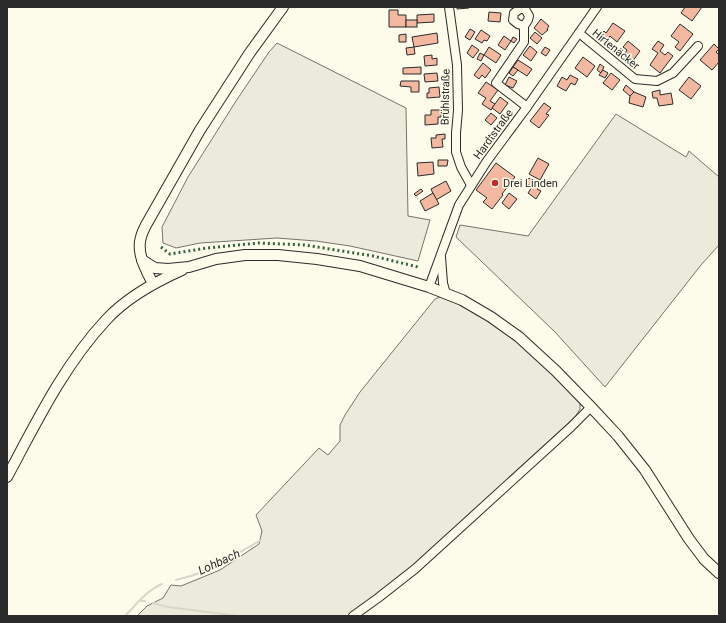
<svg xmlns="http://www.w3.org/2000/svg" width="726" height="623" font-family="Roboto,sans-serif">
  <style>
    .green { fill: #ecebdb; stroke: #74746e }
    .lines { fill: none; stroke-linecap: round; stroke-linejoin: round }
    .stream { stroke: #d8d7c9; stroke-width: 2 }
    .building { fill: #f2b8a0; stroke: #2b2b2b }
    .minor-casing { stroke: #2b2b2b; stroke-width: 10 }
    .major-casing { stroke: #2b2b2b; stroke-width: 12 }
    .minor { stroke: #fdfbea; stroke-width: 8 }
    .major { stroke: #fdfbea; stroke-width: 10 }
    .hedge { stroke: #34623c; stroke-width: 3; stroke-dasharray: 2 3; stroke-linecap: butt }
    .poi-dot { fill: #c62828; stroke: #fdfbea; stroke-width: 1.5 }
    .labels { text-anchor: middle; stroke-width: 3; stroke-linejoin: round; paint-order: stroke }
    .street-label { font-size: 11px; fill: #2b2b2b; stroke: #fdfbea }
    .poi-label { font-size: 11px; fill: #2b2b2b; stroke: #fdfbea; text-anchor: start }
    .water-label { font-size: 12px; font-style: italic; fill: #2b2b2b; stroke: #fdfbea }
  </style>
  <rect width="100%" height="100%" fill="#fdfbea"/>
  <g class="green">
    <polygon points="277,43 406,108 408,216 430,220 418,261 350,246 316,241 277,238 200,243 176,248 163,243 162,227 188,177 236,101 269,52"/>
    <polygon points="616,114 686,157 689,151 719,177 719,245 701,265 605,387 555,332 456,237 460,225 528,236"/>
    <path d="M 440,297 C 458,303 475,311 490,321 C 524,342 552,373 580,400 L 580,409 L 575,417 L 410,570 L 347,616 L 137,616 L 147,606 L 163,598 L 171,585 L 181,586 L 220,570 L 259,544 L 262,531 L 256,515 L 319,448 L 328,455 L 340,441 L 340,425 L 345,415 L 360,392 L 435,299 Z"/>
  </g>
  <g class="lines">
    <g class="stream">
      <polyline points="176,580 194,575 221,563 261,540"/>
      <polyline points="139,601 145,601"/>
      <polyline points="153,603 168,607 239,616"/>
      <path d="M 125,616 C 137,604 147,590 162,584"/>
    </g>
  </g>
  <g class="building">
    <polygon points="457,7 469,7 469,8 457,9"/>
    <polygon points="685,7 702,7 692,21 681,13"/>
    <polygon points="389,10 398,10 398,15 406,15 406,27 389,27"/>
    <polygon points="489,12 501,13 500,22 488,21"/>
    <polygon points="434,14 434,22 417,23 417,15"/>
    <polygon points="541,19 549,26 547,29 548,30 542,35 534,28"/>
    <rect x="406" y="20" width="11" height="7"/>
    <polygon points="613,23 625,31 617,42 610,36 606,42 600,38 604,31 606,33"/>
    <polygon points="680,24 693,34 680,51 675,47 679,42 671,36"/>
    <polygon points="470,29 475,32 470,40 465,37"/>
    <polygon points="481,30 490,36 487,41 484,40 482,43 475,39"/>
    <polygon points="535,32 542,38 537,44 530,38"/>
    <polygon points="437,33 438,43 414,47 412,37"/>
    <polygon points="406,34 406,42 399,42 399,35"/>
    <polygon points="504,36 511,41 505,50 498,45"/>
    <polygon points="513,37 517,39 514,43 511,41"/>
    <polygon points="628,41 640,51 632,62 624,55 627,50 623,47"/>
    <polygon points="658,41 664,45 660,51 665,55 668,52 673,56 660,73 650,65 658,53 652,49"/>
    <polygon points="714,44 719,49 716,52 719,55 719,62 712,70 700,60"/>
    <polygon points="472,45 479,50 473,58 467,53"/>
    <polygon points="530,46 537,52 531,61 523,55"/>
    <polygon points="414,47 415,54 407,55 406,48"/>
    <polygon points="489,47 501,55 496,63 484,55"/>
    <polygon points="545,47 550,50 546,56 541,53"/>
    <polygon points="480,53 484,55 481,61 477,59"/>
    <polygon points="432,55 432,59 437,58 437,65 425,66 424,56"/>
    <polygon points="583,57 595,66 587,77 575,68"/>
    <polygon points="518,60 532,69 527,76 513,67"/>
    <polygon points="483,63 491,70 485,78 482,75 479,79 474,75"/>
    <polygon points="600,64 604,67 601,73 597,70"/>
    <polygon points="421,67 421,74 403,74 403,68"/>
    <polygon points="513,67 518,70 513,76 509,73"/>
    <polygon points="603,70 608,73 605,78 599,75"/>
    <polygon points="437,73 438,81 425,82 424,74"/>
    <polygon points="611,73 620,80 612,90 603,83"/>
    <polygon points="570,75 578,79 575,85 571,83 566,91 557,86 562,77 567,80"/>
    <polygon points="509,77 517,81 513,88 505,85"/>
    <polygon points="689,77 701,86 691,99 679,90"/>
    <polygon points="401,81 419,81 419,92 411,92 411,87 400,86"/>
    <polygon points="486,82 498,90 490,101 495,104 491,110 482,104 486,98 478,93"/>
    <polygon points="626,85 634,92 630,96 623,90"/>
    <polygon points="439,87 440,97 427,98 427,93 429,93 429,88"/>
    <polygon points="660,90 660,95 671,93 673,104 659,106 657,98 653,98 652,92"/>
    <polygon points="634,92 646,97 643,107 629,103 630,96"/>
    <polygon points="500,97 508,103 500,114 492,108"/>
    <polygon points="544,103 551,108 546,114 549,115 539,128 530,121"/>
    <polygon points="431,110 441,110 441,117 438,117 438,124 425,125 425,115 431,115"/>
    <polygon points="491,113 497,118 491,125 485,120"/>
    <polygon points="445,134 445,139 442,139 443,147 432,148 431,138 436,138 436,135"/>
    <polygon points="538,158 549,164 540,180 529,174"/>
    <polygon points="438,160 448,160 447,166 438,166"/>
    <polygon points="433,162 434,174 418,176 417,163"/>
    <polygon points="496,163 515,177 502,194 503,195 492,209 483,202 487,198 476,190"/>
    <polygon points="529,178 540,186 537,189 541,191 536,199 528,193 532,187 525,182"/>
    <polygon points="446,181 451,191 436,200 431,189"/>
    <polygon points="421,189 423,191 416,196 414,194"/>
    <polygon points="433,193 439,204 425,211 420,201"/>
    <polygon points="509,193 517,199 509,209 502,203"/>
  </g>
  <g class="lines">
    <g class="minor-casing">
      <g id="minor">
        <polyline points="449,7 457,65 458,110 456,133 456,152 461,167 471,185"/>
        <polyline points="525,7 525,9 529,16 528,20 524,26 524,42 496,83 527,107"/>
        <polyline points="524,26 518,24 513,20 514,13 520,9 525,9"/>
        <polyline points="579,33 635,79 657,81 673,73 698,46"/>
        <polyline points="441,257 443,283 446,294"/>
        <polyline points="429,287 459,205 487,161 527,107 597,7"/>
        <polyline points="353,616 378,598 415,569 571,427 591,407"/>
      </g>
    </g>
    <g class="major-casing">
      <g id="major">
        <polyline points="142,260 155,268 168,269 189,267 216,259 245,255 278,255 317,259 360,266 429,287 462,300 491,317 519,337 556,371 591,407 618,436 645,470 689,539 704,559 719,573"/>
        <path d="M 153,284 C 146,270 136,253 141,237 C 142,233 144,229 146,225 L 200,130 L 249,54 L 283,7"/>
        <path d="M 7,477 C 36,423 64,365 106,320 C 126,298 155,282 182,270"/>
      </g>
    </g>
    <use href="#minor" class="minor"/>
    <use href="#major" class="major"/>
    <polyline class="hedge" points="161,247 170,254 207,248 259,243 305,245 373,256 418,267"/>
  </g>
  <circle class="poi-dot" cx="495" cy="183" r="4"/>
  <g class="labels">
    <g class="street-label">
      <text transform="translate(616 49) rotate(39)" y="4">Hirtenäcker</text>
      <text transform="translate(445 97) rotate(-89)" y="4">Brühlstraße</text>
      <text transform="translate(493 134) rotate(-54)" y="4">Hardtstraße</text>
    </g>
    <g class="poi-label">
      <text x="503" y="187">Drei Linden</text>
    </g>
    <g class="water-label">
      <text transform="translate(219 562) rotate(-25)" y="4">Lohbach</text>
    </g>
  </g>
  <rect width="726" height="623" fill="none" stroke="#2b2b2b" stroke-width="16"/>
</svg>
